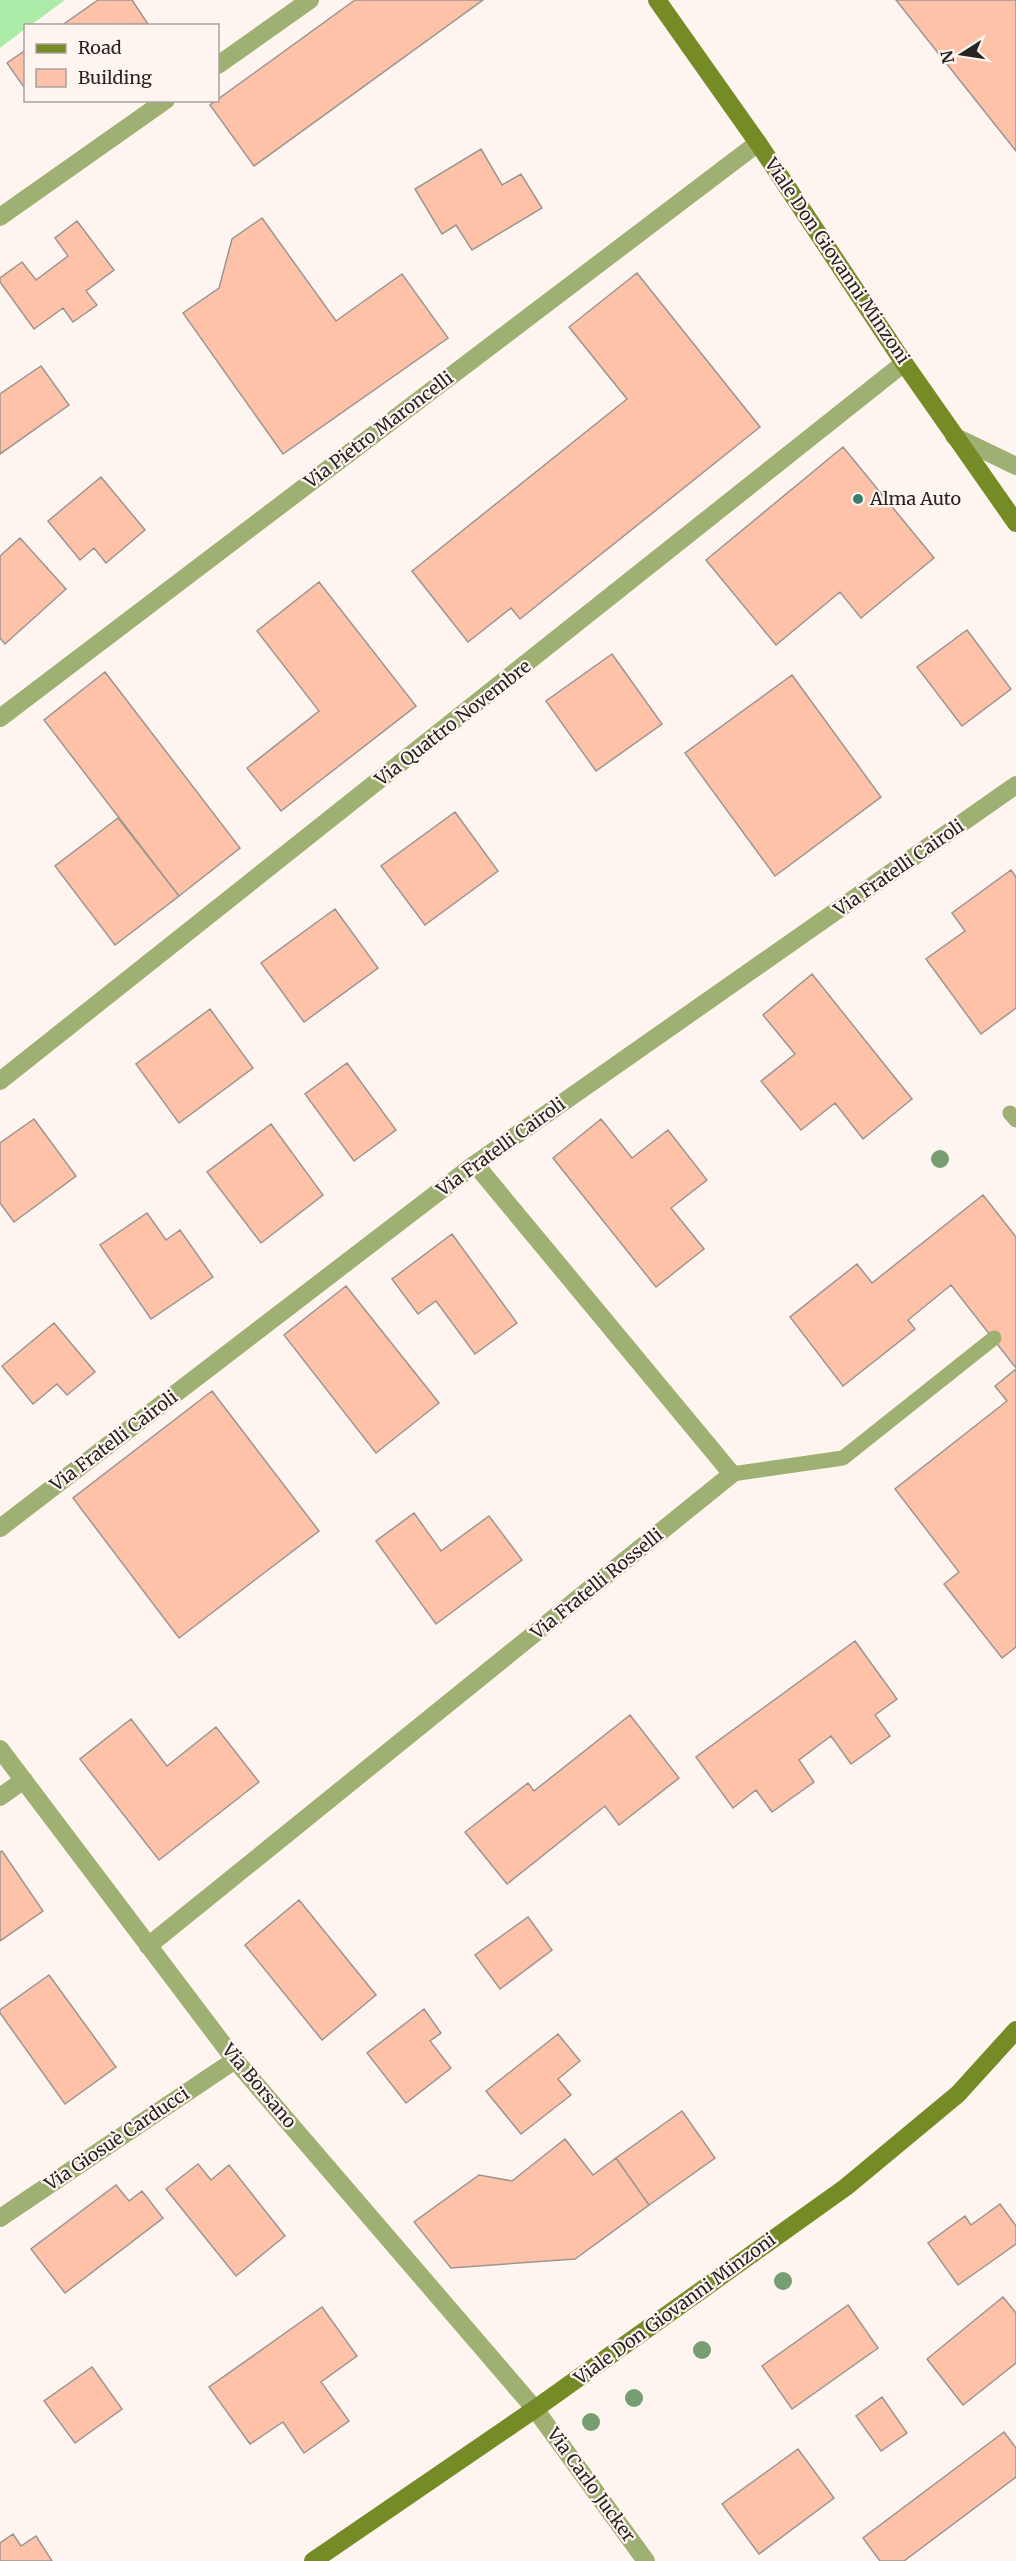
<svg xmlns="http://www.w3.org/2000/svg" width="1016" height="2561" font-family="Merriweather,serif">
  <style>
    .green { fill: #adeba9 }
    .building { fill: #fdc2a8; stroke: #9e9591; stroke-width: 1.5 }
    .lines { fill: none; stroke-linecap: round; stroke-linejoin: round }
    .lane { stroke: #9fb073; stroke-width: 15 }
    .street { stroke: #9fb073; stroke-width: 18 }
    .secondary { stroke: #758c26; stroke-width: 18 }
    .tree { fill: #779e72 }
    .poi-dot { fill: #397d70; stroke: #fff5f0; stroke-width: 2 }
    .labels { text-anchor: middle; stroke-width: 4.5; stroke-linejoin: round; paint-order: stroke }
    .street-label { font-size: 18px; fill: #272322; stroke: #fff5f0 }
    .poi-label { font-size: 18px; fill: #272322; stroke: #fff5f0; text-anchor: start }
  </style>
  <rect width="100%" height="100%" fill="#fff5f0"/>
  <!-- green -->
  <path class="green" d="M 0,0 L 65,0 L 31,25 L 26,26 L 25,29 L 0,48 Z"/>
  <!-- building -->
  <path class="building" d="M 98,0 L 132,0 L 148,24 L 61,26 Z
    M 355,0 L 483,0 L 254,166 L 210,105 Z
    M 896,0 L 1016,0 L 1016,151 Z
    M 26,50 L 26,90 L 7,63 Z
    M 481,149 L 502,185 L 521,174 L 542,208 L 472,250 L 456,225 L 442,234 L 415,189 Z
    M 262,218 L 336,321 L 402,274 L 448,338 L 283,454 L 183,313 L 219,288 L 232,239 Z
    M 77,221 L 114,270 L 86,291 L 97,305 L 73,322 L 63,308 L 34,329 L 0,282 L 0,278 L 22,262 L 36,280 L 68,256 L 55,238 Z
    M 637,273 L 760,427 L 520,619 L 511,608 L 468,642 L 412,571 L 627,399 L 569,327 Z
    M 41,366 L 69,405 L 0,454 L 0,394 Z
    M 843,447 L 934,558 L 861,618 L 840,592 L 776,645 L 706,560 Z
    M 101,477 L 145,530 L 106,563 L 94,548 L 80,560 L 48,521 Z
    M 20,538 L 66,589 L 5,644 L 0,638 L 0,556 Z
    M 319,582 L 416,706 L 281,811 L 247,768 L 319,711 L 257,631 Z
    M 967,630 L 1011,689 L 962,726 L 917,667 Z
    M 612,654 L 662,724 L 596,771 L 546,701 Z
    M 105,672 L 240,848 L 179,896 L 44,720 Z
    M 792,675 L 881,797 L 775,876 L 685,753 Z
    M 455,812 L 498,871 L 425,925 L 381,866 Z
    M 118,818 L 179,896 L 115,945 L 55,866 Z
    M 1011,870 L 1016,877 L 1016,1008 L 981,1034 L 926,959 L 965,931 L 952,913 Z
    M 335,909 L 378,968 L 304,1022 L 261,963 Z
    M 812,974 L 912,1099 L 863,1139 L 835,1103 L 801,1130 L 761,1081 L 795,1054 L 763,1015 Z
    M 210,1009 L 253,1068 L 179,1123 L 136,1064 Z
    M 347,1063 L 396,1130 L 354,1161 L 305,1094 Z
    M 34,1119 L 76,1176 L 14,1222 L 0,1203 L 0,1143 Z
    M 601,1119 L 632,1158 L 668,1130 L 707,1180 L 671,1208 L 704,1249 L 656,1287 L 553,1158 Z
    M 271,1124 L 323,1195 L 261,1243 L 207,1172 Z
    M 983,1195 L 1016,1237 L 1016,1368 L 951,1285 L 908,1320 L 915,1329 L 843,1386 L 790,1317 L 857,1264 L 872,1283 Z
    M 147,1213 L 166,1240 L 180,1230 L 213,1277 L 151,1319 L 100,1245 Z
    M 452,1234 L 517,1323 L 475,1354 L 436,1301 L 418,1314 L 392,1279 Z
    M 346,1286 L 439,1403 L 376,1453 L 284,1335 Z
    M 54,1323 L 95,1372 L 67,1395 L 57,1384 L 33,1404 L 2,1366 Z
    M 1016,1369 L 1016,1647 L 1002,1658 L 944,1584 L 959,1572 L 895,1489 L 1007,1401 L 995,1386 Z
    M 212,1391 L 319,1531 L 179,1638 L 73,1498 Z
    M 414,1513 L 441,1551 L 489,1516 L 522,1560 L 436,1624 L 376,1541 Z
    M 855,1641 L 897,1699 L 875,1715 L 890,1736 L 851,1764 L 831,1736 L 799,1760 L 814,1782 L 772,1812 L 756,1790 L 733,1808 L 696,1757 Z
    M 630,1715 L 679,1778 L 619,1825 L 605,1806 L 507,1884 L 465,1832 L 528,1783 L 534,1791 Z
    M 131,1719 L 167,1766 L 216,1727 L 259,1782 L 159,1860 L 80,1759 Z
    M 2,1851 L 43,1911 L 0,1941 L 0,1852 Z
    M 299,1900 L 376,1995 L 322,2040 L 245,1945 Z
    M 528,1917 L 552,1950 L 500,1989 L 475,1955 Z
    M 49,1975 L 116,2067 L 65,2104 L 0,2013 L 0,2010 Z
    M 424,2009 L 441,2033 L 430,2041 L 451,2068 L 406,2103 L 367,2053 Z
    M 558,2034 L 580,2061 L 558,2079 L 571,2095 L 521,2134 L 486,2091 Z
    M 682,2111 L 715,2158 L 649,2205 L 616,2158 Z
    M 565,2139 L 593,2175 L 616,2158 L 649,2205 L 575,2259 L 451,2268 L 414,2222 L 479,2175 L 512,2181 Z
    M 198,2164 L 211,2180 L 229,2165 L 285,2236 L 236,2276 L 166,2189 Z
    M 116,2185 L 129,2201 L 142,2191 L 163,2218 L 65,2293 L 31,2249 Z
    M 1000,2204 L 1016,2226 L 1016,2244 L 958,2285 L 928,2243 L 965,2216 L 971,2225 Z
    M 1003,2297 L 1016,2313 L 1016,2363 L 963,2405 L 927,2359 Z
    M 848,2305 L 878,2348 L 792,2409 L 762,2366 Z
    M 322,2307 L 357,2356 L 321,2382 L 349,2421 L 304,2453 L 283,2422 L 250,2444 L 209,2387 Z
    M 92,2367 L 122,2409 L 75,2443 L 44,2401 Z
    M 882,2397 L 907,2433 L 881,2451 L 856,2416 Z
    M 1004,2432 L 1016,2448 L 1016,2477 L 904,2561 L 880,2561 L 863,2538 Z
    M 798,2449 L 834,2498 L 759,2554 L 722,2504 Z
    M 13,2534 L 21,2546 L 36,2536 L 52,2561 L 0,2561 L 0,2543 Z"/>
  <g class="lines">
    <!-- lane -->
    <path class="lane" d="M 1010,1113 L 1016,1120
      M 732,1474 L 843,1458 L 994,1338"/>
    <!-- street -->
    <path class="street" d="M 218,65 L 310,0
      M 0,217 L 166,100
      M 954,436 L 1016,466
      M 0,718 L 758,143
      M 0,1081 L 904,363
      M 0,1528 L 475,1164 L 1016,785
      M 0,1749 L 235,2060 L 535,2409 L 646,2561
      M 0,1797 L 24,1780
      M 148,1946 L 732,1474 L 475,1164
      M 0,2218 L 235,2060"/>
    <!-- secondary -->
    <path class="secondary" d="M 657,0 L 758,143 L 904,363 L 1016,523
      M 313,2561 L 535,2409 L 846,2187 L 958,2094 L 1016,2030"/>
  </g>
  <!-- trees -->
  <g class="tree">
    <circle cx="940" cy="1159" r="9"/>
    <circle cx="783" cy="2281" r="9"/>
    <circle cx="702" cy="2350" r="9"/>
    <circle cx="634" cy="2398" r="9"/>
    <circle cx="591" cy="2422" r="9"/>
  </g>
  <!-- markers -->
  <circle class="poi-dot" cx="858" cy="499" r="6"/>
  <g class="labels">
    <!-- street labels -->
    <g class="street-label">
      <text transform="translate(837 261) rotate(56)" y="6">Viale Don Giovanni Minzoni</text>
      <text transform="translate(379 430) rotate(-37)" y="6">Via Pietro Maroncelli</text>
      <text transform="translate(453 723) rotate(-38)" y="6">Via Quattro Novembre</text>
      <text transform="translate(899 868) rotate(-35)" y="6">Via Fratelli Cairoli</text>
      <text transform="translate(501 1147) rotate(-36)" y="6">Via Fratelli Cairoli</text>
      <text transform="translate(114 1441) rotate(-37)" y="6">Via Fratelli Cairoli</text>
      <text transform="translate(597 1584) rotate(-39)" y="6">Via Fratelli Rosselli</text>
      <text transform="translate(259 2086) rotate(50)" y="6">Via Borsano</text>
      <text transform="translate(117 2139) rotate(-34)" y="6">Via Giosuè Carducci</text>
      <text transform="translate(675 2309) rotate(-36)" y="6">Viale Don Giovanni Minzoni</text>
      <text transform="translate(591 2485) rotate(54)" y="6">Via Carlo Jucker</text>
    </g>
    <!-- poi labels -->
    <g class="poi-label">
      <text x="870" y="505">Alma Auto</text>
    </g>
  </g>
  <!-- legend -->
  <rect x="24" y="24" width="195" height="78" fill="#fff5f0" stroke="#a9a19e" stroke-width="1.5"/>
  <rect x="36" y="44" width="30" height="9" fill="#758c26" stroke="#a9a19e" stroke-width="1.5"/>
  <text x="78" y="54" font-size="18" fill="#272322">Road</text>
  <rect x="36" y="69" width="30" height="18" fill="#fdc2a8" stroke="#a9a19e" stroke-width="1.5"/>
  <text x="78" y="84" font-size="18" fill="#272322">Building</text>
  <!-- north arrow -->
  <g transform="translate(962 54) rotate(258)" stroke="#fff5f0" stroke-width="4.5" paint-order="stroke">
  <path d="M0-4.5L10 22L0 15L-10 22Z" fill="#272322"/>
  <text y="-9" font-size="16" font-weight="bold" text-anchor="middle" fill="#272322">N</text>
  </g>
</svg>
